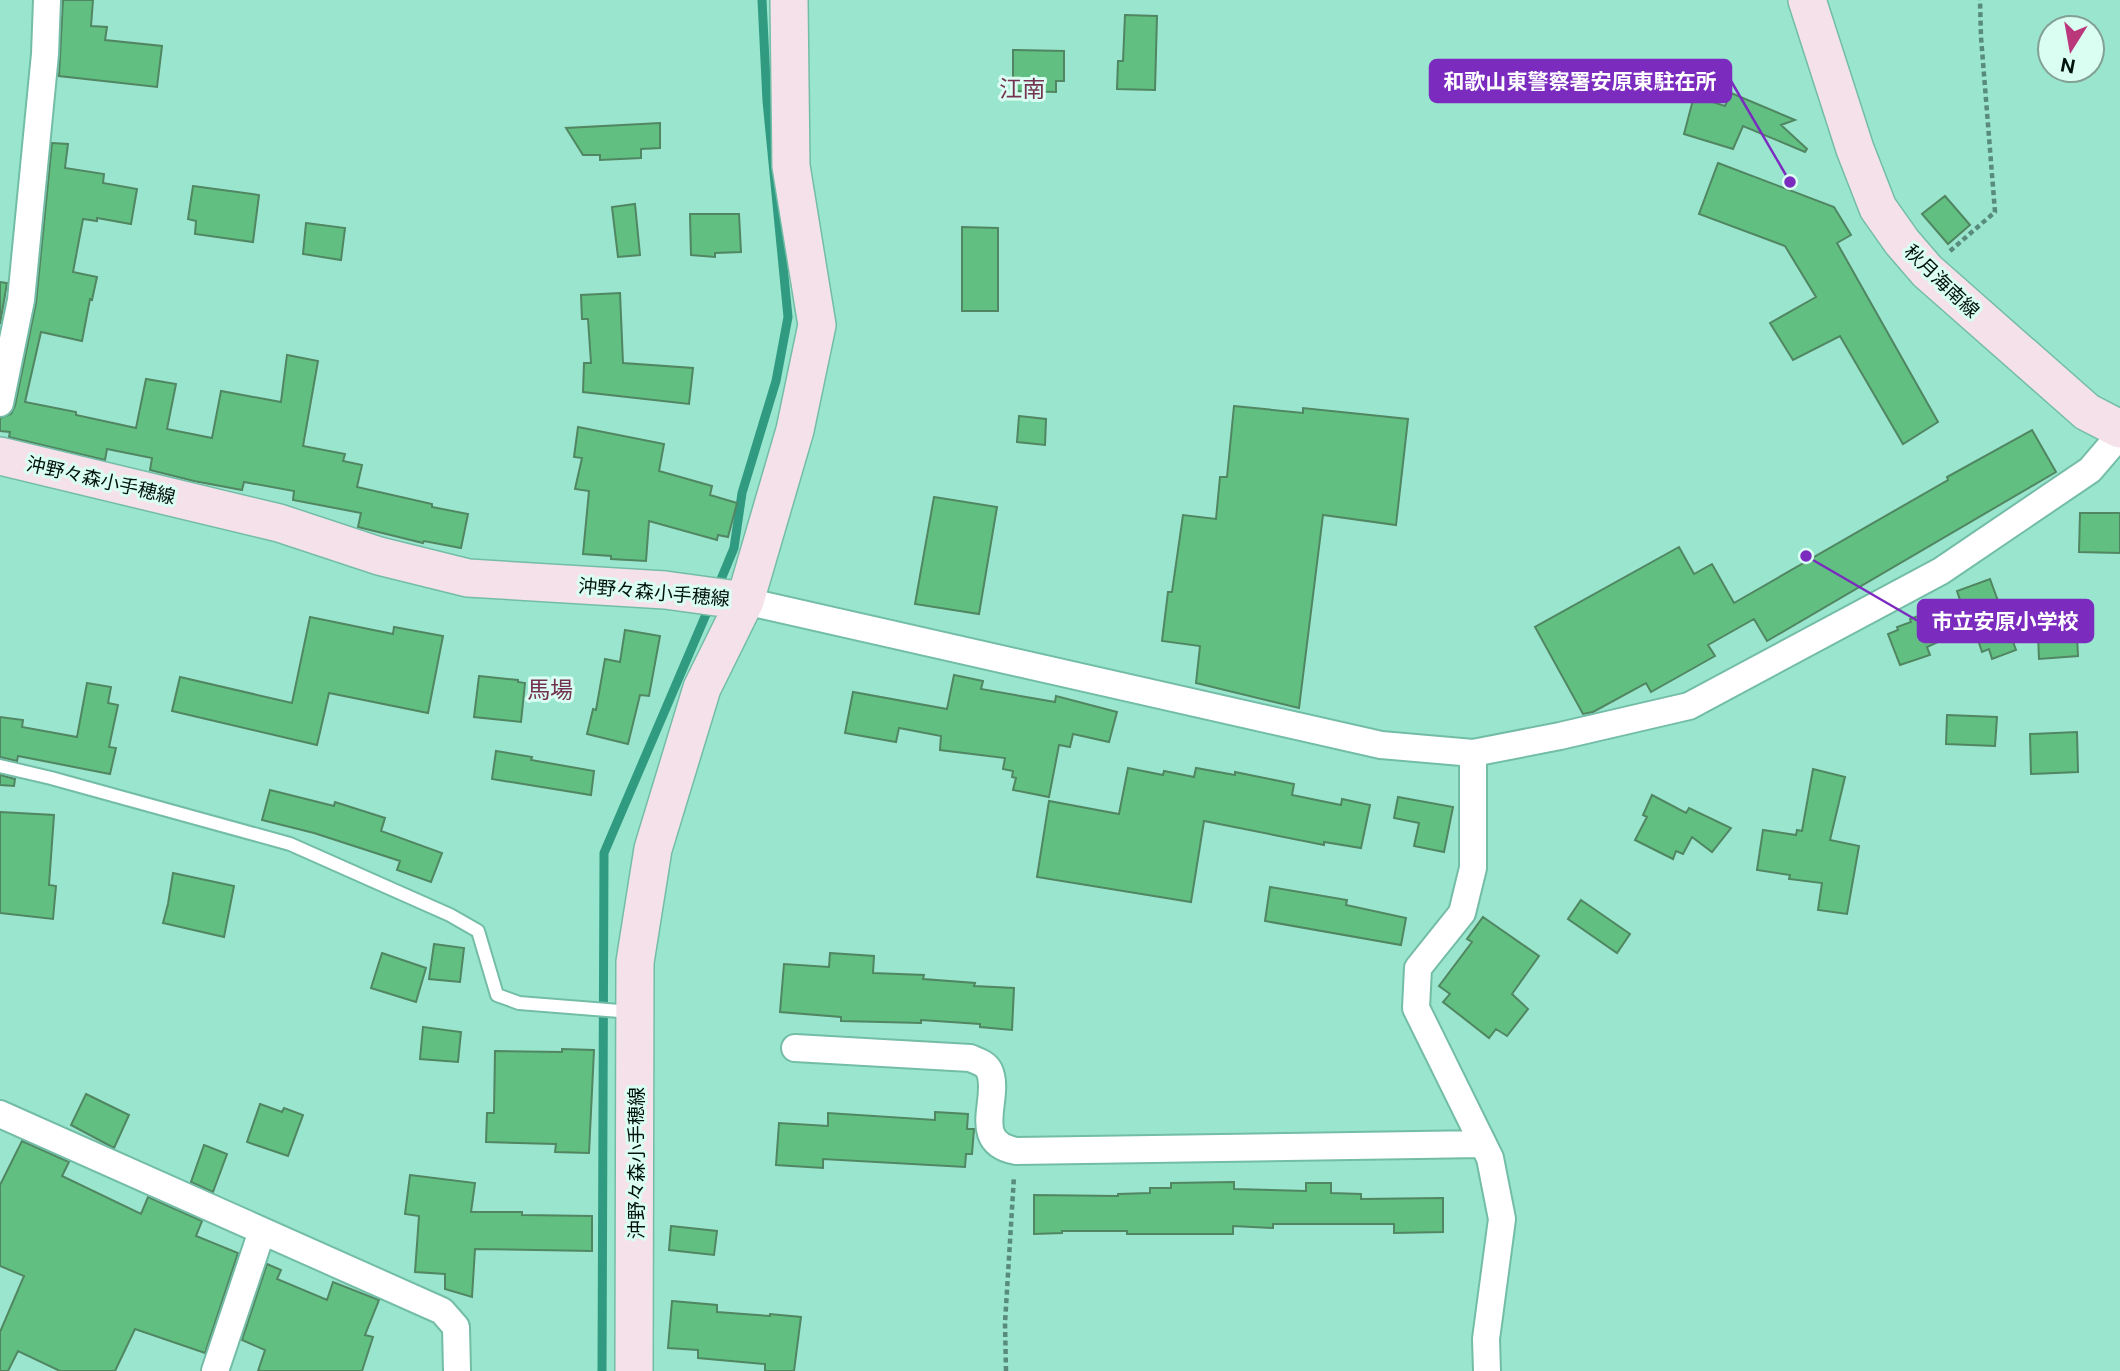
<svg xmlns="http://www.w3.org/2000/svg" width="2120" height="1371" font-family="'Public Sans','Noto Sans JP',sans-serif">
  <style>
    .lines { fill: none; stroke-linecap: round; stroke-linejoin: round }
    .stream { stroke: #319b81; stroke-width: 9 }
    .building { fill: #61c081; stroke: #508661; stroke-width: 2 }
    .lane-casing { stroke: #73bda7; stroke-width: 16 }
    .street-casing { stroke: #73bda7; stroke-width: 30 }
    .secondary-casing { stroke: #73bda7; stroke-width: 40 }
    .path { stroke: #588b7b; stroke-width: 4.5; stroke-dasharray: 5 3.5; stroke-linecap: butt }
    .lane { stroke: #fff; stroke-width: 12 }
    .street { stroke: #fff; stroke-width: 26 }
    .secondary { stroke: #f5e1e9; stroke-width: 37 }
    .labels { text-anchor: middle; stroke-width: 6; stroke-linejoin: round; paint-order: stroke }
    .street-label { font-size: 19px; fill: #00120c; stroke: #dafef1 }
    .quarter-label { font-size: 23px; fill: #743251; stroke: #dafef1 }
    .leader { fill: none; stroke: #7b2cbf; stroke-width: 2.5 }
    .callout-dot { fill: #7b2cbf; stroke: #dafef1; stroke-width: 2.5 }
    .callout { fill: #7b2cbf; stroke: #7b2cbf; stroke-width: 2.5 }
    .callout-label { font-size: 21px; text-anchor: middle; font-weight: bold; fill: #fff }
  </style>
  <rect width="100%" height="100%" fill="#9ae5ce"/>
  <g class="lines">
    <!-- stream -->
    <path class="stream" d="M 717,589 L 734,548 L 742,493 L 776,381 L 788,317 L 767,101 L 762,0
      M 602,1371 L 604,853 L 710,605"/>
  </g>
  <!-- building -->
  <path class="building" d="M 63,0 L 93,0 L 91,26 L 107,27 L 105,40 L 162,46 L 157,87 L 59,76 Z
    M 1125,15 L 1157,16 L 1155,90 L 1117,89 L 1118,61 L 1123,61 Z
    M 1013,50 L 1064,51 L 1064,81 L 1056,81 L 1056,92 L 1013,91 Z
    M 1731,93 L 1795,120 L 1781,125 L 1807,149 L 1805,152 L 1743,126 L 1733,149 L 1684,134 L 1694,96 L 1725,106 Z
    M 660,123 L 660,148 L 641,149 L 641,158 L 600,160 L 600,155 L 583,155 L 566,128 Z
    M 52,143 L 68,144 L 65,168 L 104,174 L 103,183 L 137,189 L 131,224 L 97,218 L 97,221 L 83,219 L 73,272 L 97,277 L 92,300 L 90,299 L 82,341 L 41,332 L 25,402 L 76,412 L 76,415 L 136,428 L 146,379 L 176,384 L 167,429 L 212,438 L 221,391 L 281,402 L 287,355 L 318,361 L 303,446 L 345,454 L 343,461 L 362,465 L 357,487 L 432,504 L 432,507 L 468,514 L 461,548 L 424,541 L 423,543 L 358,527 L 361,513 L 293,500 L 294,491 L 244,482 L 242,490 L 194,481 L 150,470 L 152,458 L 107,449 L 105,460 L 9,437 L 10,432 L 0,431 L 0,418 L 11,414 L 15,406 L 36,303 Z
    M 1718,163 L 1834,207 L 1851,235 L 1837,243 L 1938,422 L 1903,444 L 1840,336 L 1793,360 L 1770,323 L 1816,297 L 1785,246 L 1699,214 Z
    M 193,186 L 259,195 L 253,242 L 195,234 L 196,221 L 188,219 Z
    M 1945,196 L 1970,225 L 1948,244 L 1922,214 Z
    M 635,204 L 640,255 L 618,257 L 612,207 Z
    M 690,214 L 739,214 L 741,252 L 715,253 L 715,257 L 691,255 Z
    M 306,223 L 345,228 L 341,260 L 303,254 Z
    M 962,227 L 998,228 L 998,311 L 962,311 Z
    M 0,282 L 7,283 L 0,324 Z
    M 620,293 L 623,363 L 693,368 L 689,404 L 583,392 L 584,363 L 591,363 L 588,319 L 582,319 L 581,295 Z
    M 1234,406 L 1303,413 L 1303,408 L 1408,419 L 1396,525 L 1323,515 L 1299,708 L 1196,683 L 1200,646 L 1162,641 L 1168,592 L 1172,592 L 1183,515 L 1216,519 L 1220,477 L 1227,477 Z
    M 1019,416 L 1046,419 L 1045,445 L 1017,442 Z
    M 578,427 L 664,444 L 659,471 L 712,486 L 710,495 L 737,503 L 728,537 L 718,535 L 717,540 L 649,521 L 646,561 L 611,559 L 611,556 L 583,554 L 589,491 L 575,489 L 582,458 L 574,457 Z
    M 2032,430 L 2056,472 L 1767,641 L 1754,619 L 1708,645 L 1715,656 L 1651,692 L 1646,683 L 1593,712 L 1583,714 L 1535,627 L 1679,547 L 1694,574 L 1712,564 L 1734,603 L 1948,480 L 1947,477 Z
    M 934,497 L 997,507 L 979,614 L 915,604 Z
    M 2080,513 L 2120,513 L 2120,553 L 2079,552 Z
    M 1990,579 L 2016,650 L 1992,659 L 1989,649 L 1982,652 L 1976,634 L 1973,635 L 1970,627 L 1927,647 L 1930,655 L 1900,665 L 1888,634 L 1898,630 L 1897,627 L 1911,622 L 1910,619 L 1960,600 L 1957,591 Z
    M 2076,616 L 2078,656 L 2039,659 L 2038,635 L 2049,634 L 2048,618 Z
    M 310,617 L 393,634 L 394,627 L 443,636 L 428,713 L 329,693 L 317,745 L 172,711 L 180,677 L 292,703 Z
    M 625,630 L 660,636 L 649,696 L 640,695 L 628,744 L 587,734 L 593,709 L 596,710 L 605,659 L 620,662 Z
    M 954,675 L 983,681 L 981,689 L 1055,702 L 1056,696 L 1117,712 L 1109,742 L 1073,734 L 1070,747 L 1059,745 L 1049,797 L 1013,790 L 1016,778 L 1012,777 L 1013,771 L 1003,769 L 1005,758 L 940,750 L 941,736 L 899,728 L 896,742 L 845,733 L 853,692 L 947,709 Z
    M 479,676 L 518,680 L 518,682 L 525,683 L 521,722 L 474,717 Z
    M 87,683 L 111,687 L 108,703 L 118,705 L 109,747 L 116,748 L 110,774 L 18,756 L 17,761 L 0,757 L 0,717 L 23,720 L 22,727 L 77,737 Z
    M 1947,715 L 1997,717 L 1995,746 L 1946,744 Z
    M 2077,732 L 2078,772 L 2031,774 L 2030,734 Z
    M 496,751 L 532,757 L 531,760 L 594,771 L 591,795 L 492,779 Z
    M 1128,768 L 1163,775 L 1164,771 L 1194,777 L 1196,768 L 1235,775 L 1235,772 L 1294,784 L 1292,795 L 1341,805 L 1342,799 L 1370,805 L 1361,848 L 1324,842 L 1324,845 L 1204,821 L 1191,902 L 1037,877 L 1049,801 L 1119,814 Z
    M 1813,769 L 1845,777 L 1830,840 L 1859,846 L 1847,914 L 1818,910 L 1822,883 L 1789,879 L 1790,875 L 1757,870 L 1763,830 L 1796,835 L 1797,830 L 1802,831 Z
    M 0,775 L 15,779 L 14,786 L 0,785 Z
    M 270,790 L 334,806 L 335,802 L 385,818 L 381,831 L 442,853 L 431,882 L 397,870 L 400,861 L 314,833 L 262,820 Z
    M 1652,795 L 1686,813 L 1689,808 L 1731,828 L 1712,852 L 1692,837 L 1683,854 L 1676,851 L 1673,859 L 1635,840 L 1647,817 L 1643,815 Z
    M 1398,797 L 1453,807 L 1444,852 L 1414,846 L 1419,823 L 1394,818 Z
    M 0,812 L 54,815 L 49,885 L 56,886 L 53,919 L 0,913 Z
    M 173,873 L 234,886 L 224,937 L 163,923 L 168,904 Z
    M 1270,887 L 1347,900 L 1346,905 L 1406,918 L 1401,945 L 1265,921 Z
    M 1581,900 L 1630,934 L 1617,953 L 1568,919 Z
    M 1483,917 L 1539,956 L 1512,994 L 1528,1009 L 1507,1036 L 1496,1029 L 1489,1038 L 1443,1002 L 1450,994 L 1439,986 L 1472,942 L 1467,939 Z
    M 434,944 L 464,948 L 460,982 L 429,979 Z
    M 382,953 L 426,968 L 416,1002 L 371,988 Z
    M 830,953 L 874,956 L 873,973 L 924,975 L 923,979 L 975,983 L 974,986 L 1014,988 L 1012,1030 L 980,1027 L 980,1024 L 921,1020 L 921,1023 L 841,1021 L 841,1017 L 780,1012 L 784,964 L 829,967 Z
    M 423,1027 L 461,1032 L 458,1062 L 420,1059 Z
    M 562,1049 L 594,1050 L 589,1153 L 555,1152 L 556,1144 L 486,1142 L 487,1113 L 494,1113 L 495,1051 L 562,1052 Z
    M 86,1094 L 129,1115 L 114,1148 L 71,1125 Z
    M 260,1104 L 282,1112 L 284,1108 L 303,1115 L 288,1156 L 247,1142 Z
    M 935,1112 L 968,1114 L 967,1129 L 974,1129 L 972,1154 L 966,1154 L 965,1167 L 823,1159 L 823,1168 L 776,1165 L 779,1123 L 828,1126 L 828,1113 L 935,1120 Z
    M 22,1141 L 69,1162 L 62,1176 L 141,1214 L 148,1197 L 202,1221 L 196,1236 L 238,1253 L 205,1353 L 135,1329 L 115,1371 L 60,1371 L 18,1351 L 8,1371 L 0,1371 L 0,1332 L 24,1276 L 0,1266 L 0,1185 Z
    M 204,1145 L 227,1154 L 213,1192 L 191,1182 Z
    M 410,1175 L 475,1183 L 471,1212 L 522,1212 L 522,1215 L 592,1216 L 592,1251 L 475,1249 L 472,1297 L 445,1289 L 445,1274 L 415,1272 L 419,1216 L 405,1214 Z
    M 1234,1182 L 1234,1189 L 1306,1191 L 1306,1183 L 1331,1183 L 1331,1193 L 1361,1194 L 1361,1199 L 1443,1198 L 1443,1232 L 1394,1233 L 1394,1224 L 1273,1224 L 1273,1228 L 1233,1226 L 1233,1234 L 1127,1234 L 1127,1231 L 1062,1231 L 1062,1233 L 1034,1234 L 1034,1195 L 1118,1196 L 1118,1194 L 1150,1193 L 1150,1188 L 1171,1188 L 1171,1183 Z
    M 671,1226 L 717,1231 L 714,1255 L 669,1250 Z
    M 267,1264 L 281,1270 L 277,1279 L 327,1300 L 333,1282 L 379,1300 L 365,1335 L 373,1337 L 362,1371 L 258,1371 L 265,1350 L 242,1340 Z
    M 672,1301 L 717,1305 L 717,1312 L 770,1316 L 770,1314 L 801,1317 L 794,1371 L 765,1371 L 765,1364 L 698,1358 L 698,1350 L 668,1348 Z"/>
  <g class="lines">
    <defs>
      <path id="lane" d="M 0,766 L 51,778 L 290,844 L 450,915 L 478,931 L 497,995 L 519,1003 L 632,1012"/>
      <path id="street" d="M 0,403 L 21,300 L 45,54 L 47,0
        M 745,601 L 1381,745 L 1473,753 L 1560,736 L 1689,706 L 1941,571 L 2090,470 L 2120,435
        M 1473,753 L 1473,868 L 1462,913 L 1418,968 L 1416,1008 L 1490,1158 L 1502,1219 L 1486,1339 L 1487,1371
        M 795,1048 L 970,1058 C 977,1061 985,1063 989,1070 C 1002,1097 968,1142 1016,1151 L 1483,1144
        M 0,1114 L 442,1311 L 456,1327 L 457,1371
        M 215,1371 L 262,1231"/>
      <path id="secondary" d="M 1807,0 L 1855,149 L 1878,208 L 1902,242 L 1927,271 L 2087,412 L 2120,429
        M 0,456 L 279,523 L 379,556 L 468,578 L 665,590 L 745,601
        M 634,1371 L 635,962 L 653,849 L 702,688 L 745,601 L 795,430 L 817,325 L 791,166 L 789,0"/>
    </defs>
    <!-- lane casing -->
    <use href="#lane" class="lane-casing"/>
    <!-- street casing -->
    <use href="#street" class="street-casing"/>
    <!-- secondary casing -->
    <use href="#secondary" class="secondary-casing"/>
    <!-- path -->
    <path class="path" d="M 1950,251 L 1995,212 L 1981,37 L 1980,0
      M 1006,1371 L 1005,1323 L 1014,1176"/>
    <!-- lane -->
    <use href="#lane" class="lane"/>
    <!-- street -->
    <use href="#street" class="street"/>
    <!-- secondary -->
    <use href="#secondary" class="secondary"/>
  </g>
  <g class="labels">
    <!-- street labels -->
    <g class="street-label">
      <text transform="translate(1942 281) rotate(44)" y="7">秋月海南線</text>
      <text transform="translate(101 480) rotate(13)" y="7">沖野々森小手穂線</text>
      <text transform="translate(654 592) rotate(5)" y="7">沖野々森小手穂線</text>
      <text transform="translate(636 1163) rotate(-90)" y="7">沖野々森小手穂線</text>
    </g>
    <!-- quarter labels -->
    <g class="quarter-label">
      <text x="1022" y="97">江南</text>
      <text x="550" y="698">馬場</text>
    </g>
  </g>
  <!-- callouts -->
  <path class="leader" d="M1790 182L1731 81M1806 556L1918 621"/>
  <g class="callout-dot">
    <circle cx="1790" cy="182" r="7"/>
    <circle cx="1806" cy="556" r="7"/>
  </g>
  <g class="callout">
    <rect x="1430" y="60" width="301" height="42" rx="7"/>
    <rect x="1918" y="600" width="175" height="42" rx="7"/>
  </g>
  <g class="callout-label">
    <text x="1580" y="89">和歌山東警察署安原東駐在所</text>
    <text x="2005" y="629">市立安原小学校</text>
  </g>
  <!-- north arrow -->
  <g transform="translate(2071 49) rotate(191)"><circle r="33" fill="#dafef1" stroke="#83a095" stroke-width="2"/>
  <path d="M0-5L12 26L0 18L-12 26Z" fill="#bb377b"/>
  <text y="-10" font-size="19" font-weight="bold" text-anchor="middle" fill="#00120c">N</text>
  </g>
</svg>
